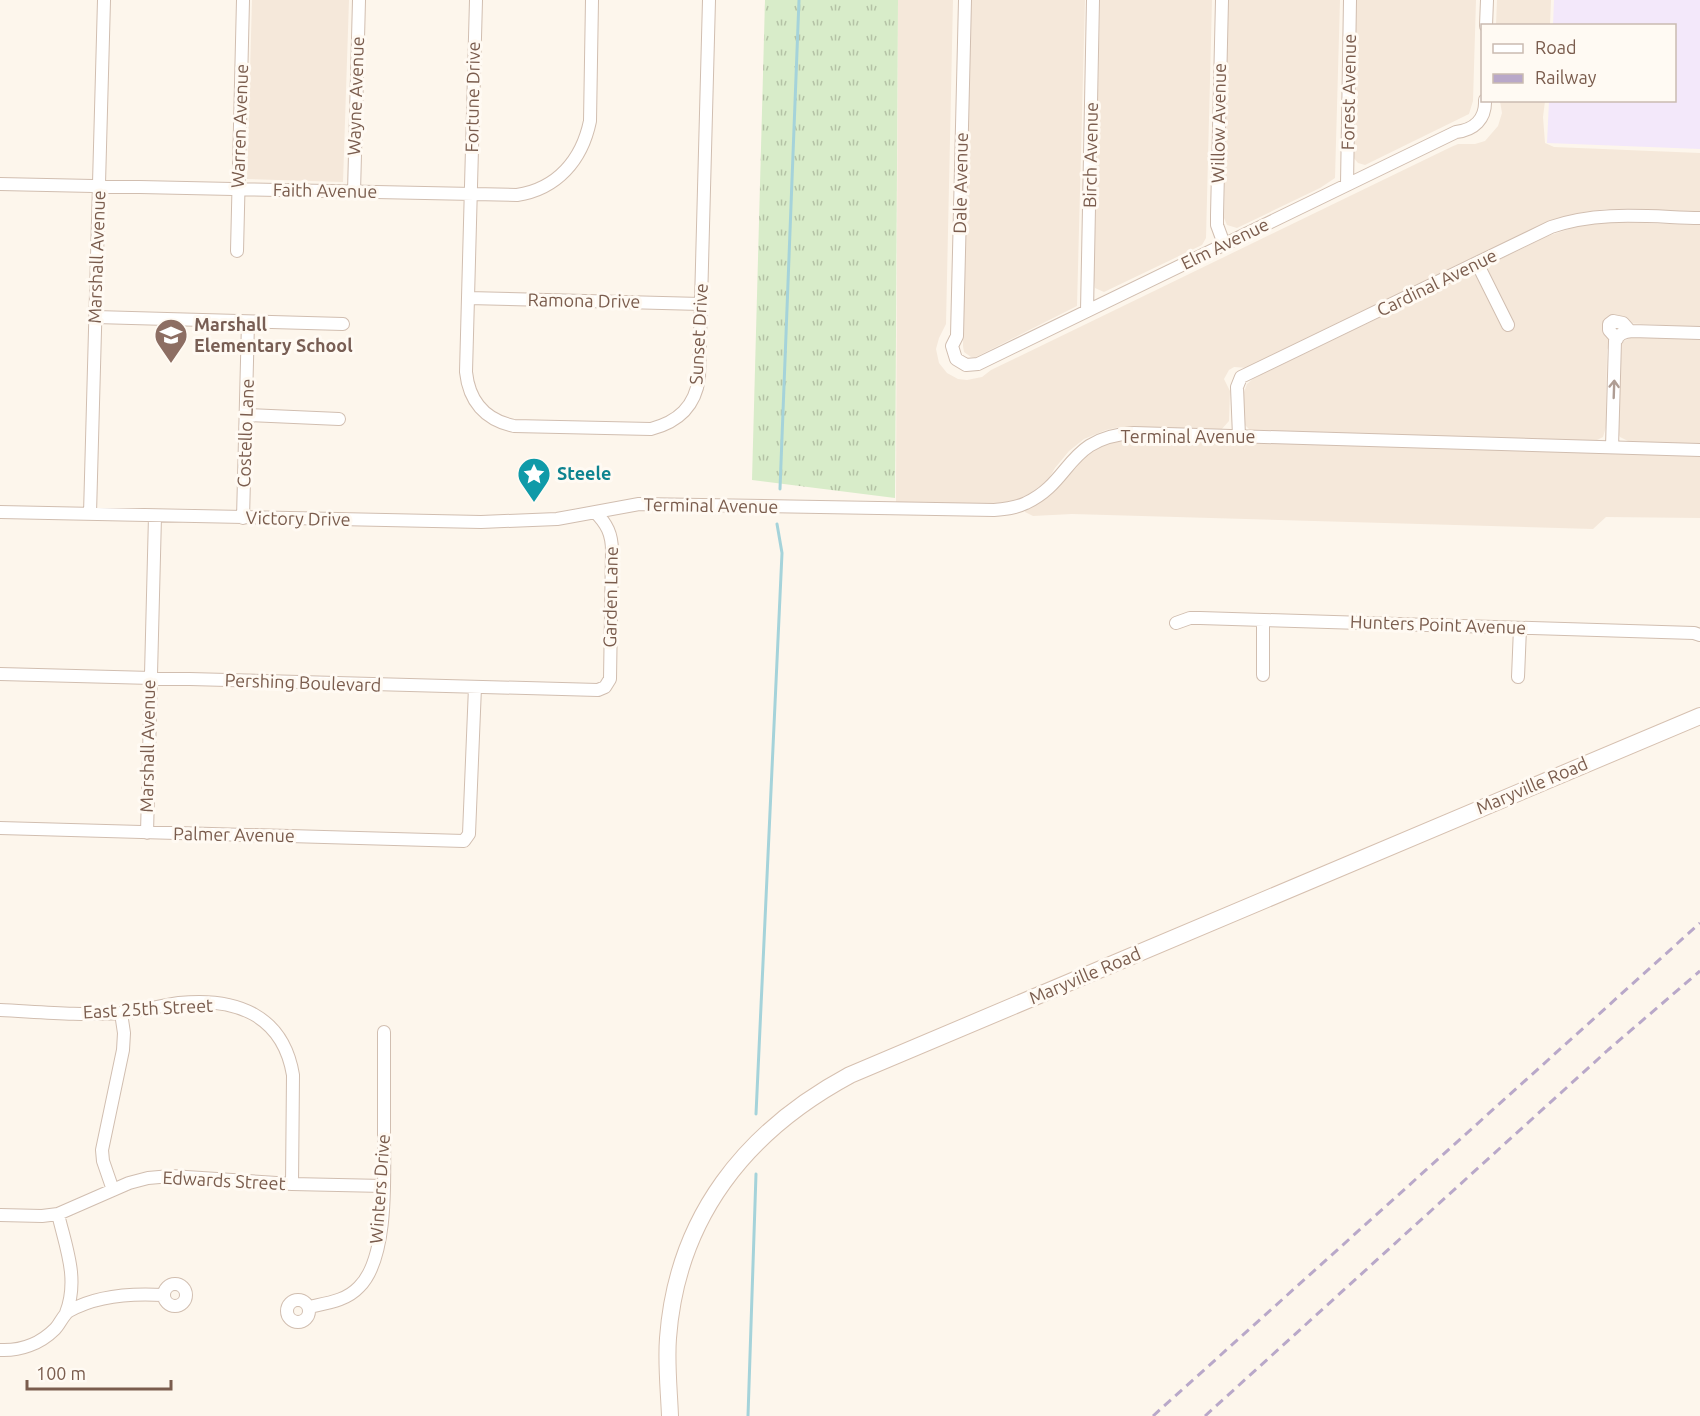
<svg xmlns="http://www.w3.org/2000/svg" width="1700" height="1416" font-family="Ubuntu,sans-serif">
  <style>
    .residential { fill: #f5e8da }
    .education { fill: #f3e8fa }
    .grass { fill: url(#grass-tufts) }
    .lines { fill: none; stroke-linecap: round; stroke-linejoin: round }
    .stream { stroke: #a5d3da; stroke-width: 3 }
    .minor-casing { stroke: #d1beb0; stroke-width: 14 }
    .secondary-casing { stroke: #d6c0b0; stroke-width: 18 }
    .minor { stroke: #fff; stroke-width: 12 }
    .secondary { stroke: #fff; stroke-width: 16 }
    .rail { stroke: #b9a8c9; stroke-width: 3; stroke-dasharray: 9 6; stroke-linecap: butt }
    .oneway { stroke: #af9d94 }
    .labels { text-anchor: middle; stroke-width: 6; stroke-linejoin: round; paint-order: stroke }
    .street-label { font-size: 18px; fill: #7a5c4d; stroke: #fffaf3 }
    .education-label { font-size: 18px; font-weight: bold; fill: #785e54; stroke: #fffaf3; text-anchor: start }
    .culture-label { font-size: 18px; font-weight: bold; fill: #0d838f; stroke: #fffaf3; text-anchor: start }
  </style>
  <defs>
    <pattern id="grass-tufts" width="24" height="20" patternUnits="userSpaceOnUse" patternTransform="scale(1.5)"><rect width="24" height="20" fill="#d8ecc9"/><path d="M3 7l-1-3M5 7V3M7 7l1-3M15 17l-1-3M17 17v-4M19 17l1-3" fill="none" stroke="#b4c2a5"/></pattern>
  </defs>
  <rect width="100%" height="100%" fill="#fdf6ec"/>
  <!-- residential -->
  <path class="residential" d="M 252,0 L 349,0 L 343,182 L 247,179 Z
    M 898,0 L 953,0 L 946,324 L 939,338 L 936,349 L 939,363 L 947,373 L 958,379 L 967,380 L 982,377 L 991,370 L 1451,147 L 1458,144 L 1475,144 L 1485,141 L 1498,126 L 1502,113 L 1500,101 L 1545,101 L 1543,117 L 1545,143 L 1554,147 L 1700,153 L 1700,212 L 1606,209 L 1584,212 L 1552,220 L 1248,368 L 1234,367 L 1229,370 L 1224,379 L 1230,391 L 1229,421 L 1221,430 L 1140,427 L 1120,427 L 1106,430 L 1084,439 L 1069,451 L 1055,468 L 1048,480 L 1022,499 L 1004,503 L 896,503 Z
    M 971,0 L 1085,0 L 1077,306 L 976,357 L 971,357 L 964,352 L 963,346 Z
    M 1100,0 L 1212,0 L 1206,238 L 1202,245 L 1104,292 L 1095,288 L 1094,279 Z
    M 1228,0 L 1340,0 L 1335,178 L 1320,188 L 1237,228 L 1227,225 L 1224,218 Z
    M 1356,0 L 1476,0 L 1473,101 L 1469,114 L 1365,165 L 1358,163 L 1352,156 Z
    M 1497,0 L 1551,0 L 1550,25 L 1496,25 Z
    M 1616,222 L 1700,225 L 1700,327 L 1605,322 L 1603,332 L 1612,340 L 1607,350 L 1606,427 L 1603,437 L 1597,440 L 1539,440 L 1312,432 L 1250,430 L 1245,425 L 1242,410 L 1244,392 L 1247,384 L 1254,378 L 1548,236 L 1584,224 Z
    M 1632,337 L 1700,339 L 1700,444 L 1628,441 L 1620,437 L 1617,431 L 1622,342 Z
    M 1129,439 L 1700,456 L 1700,518 L 1606,517 L 1593,529 L 1072,514 L 1033,516 L 1025,512 L 1025,510 L 1044,499 L 1086,454 L 1107,443 Z"/>
  <!-- education -->
  <path class="education" d="M 1554,0 L 1700,0 L 1700,149 L 1547,143 L 1549,101 L 1674,100 L 1674,26 L 1553,25 Z"/>
  <!-- grass -->
  <path class="grass" d="M 765,0 L 898,0 L 895,498 L 752,480 Z"/>
  <g class="lines">
    <!-- stream -->
    <path class="stream" d="M 780,489 L 799,0
      M 756,1114 L 782,553 L 777,524
      M 748,1416 L 756,1174"/>
    <defs>
      <path id="minor" d="M 476,0 L 466,372 C 469,401 485,420 514,426 L 651,429 C 678,422 695,407 699,378 L 709,0
        M 965,0 L 957,336 L 952,346 L 956,359 L 966,365 L 978,364 L 1456,132 C 1474,130 1486,119 1485,100
        M 1222,0 L 1217,215 L 1217,225 L 1224,244
        M 1486,26 L 1487,0
        M 0,184 L 517,195 C 557,189 582,160 590,121 L 592,0
        M 1347,184 L 1350,0
        M 354,192 L 359,0
        M 237,251 L 243,0
        M 1477,263 L 1508,325
        M 468,298 L 701,304
        M 1087,311 L 1093,0
        M 96,317 L 343,324
        M 1617,339 L 1609,330 L 1609,324 L 1613,321 L 1623,323 L 1630,331
        M 246,415 L 339,419
        M 1239,436 L 1237,387 L 1241,377 L 1551,227 C 1600,210 1650,217 1700,218
        M 1612,447 L 1615,341 C 1619,334 1623,332 1632,331 L 1700,333
        M 0,512 L 481,522 L 557,519 L 639,504 L 994,510 C 1005,509 1016,508 1026,503 C 1073,481 1066,437 1134,433 L 1700,450
        M 90,514 L 104,0
        M 243,518 L 248,322
        M 1176,623 L 1190,618 L 1200,618 L 1694,633 L 1700,635
        M 0,674 L 598,690 L 605,687 L 610,679 L 612,551 C 612,534 607,524 595,512
        M 1263,675 L 1263,620
        M 1518,677 L 1520,628
        M 0,828 L 464,841 L 469,834 L 475,687
        M 147,833 L 155,516
        M 0,1010 C 40,1012 80,1016 120,1013 C 140,1011 159,1006 179,1003 C 236,997 283,1015 293,1075 L 292,1184
        M 113,1190 L 103,1161 L 102,1150 L 123,1050 L 124,1033 L 121,1013
        M 58,1214 C 66,1248 79,1279 66,1313
        M 0,1215 L 42,1216 L 58,1214 L 129,1183 L 148,1178 L 171,1176 L 292,1184 L 384,1186
        M164 1295a11 11 0 1 1 22 0a11 11 0 1 1-22 0Z
        M287 1311a11 11 0 1 1 22 0a11 11 0 1 1-22 0Z
        M 309,1307 C 327,1303 346,1301 359,1287 C 389,1258 384,1173 384,1133 C 384,1099 384,1065 384,1032
        M 0,1350 C 20,1351 40,1344 55,1329 C 60,1324 63,1315 69,1311 C 97,1295 132,1293 164,1295"/>
      <path id="secondary" d="M 670,1416 C 669,1390 666,1364 668,1338 C 677,1217 746,1131 850,1075 L 1700,716"/>
    </defs>
    <!-- minor casing -->
    <use href="#minor" class="minor-casing"/>
    <!-- secondary casing -->
    <use href="#secondary" class="secondary-casing"/>
    <!-- minor -->
    <use href="#minor" class="minor"/>
    <!-- secondary -->
    <use href="#secondary" class="secondary"/>
    <!-- rail -->
    <path class="rail" d="M 1153,1416 L 1700,923
      M 1205,1416 L 1608,1050 L 1700,971"/>
  </g>
  <!-- one-way arrows -->
  <defs><path id="oneway-shaft" d="M-6 0H5M1.5-3L5.5 0L1.5 3" fill="none" stroke-width="1.6" stroke-linecap="round" stroke-linejoin="round" transform="scale(1.5)"/></defs>
  <use class="oneway" href="#oneway-shaft" transform="translate(1614 389) rotate(-88)"/>
  <!-- icons -->
  <defs>
    <symbol id="school-pin" viewBox="-11 -11 22 30"><path d="M0 17L-7.5 6A9.5 9.5 0 1 1 7.5 6Z" fill="#8d6e63" stroke="#fffaf3"/><path d="M0-5L7-2L0 1L-7-2ZM-4 1L0 2.5L4 1V4Q0 6-4 4Z" fill="#fff"/></symbol>
    <symbol id="sight-pin" viewBox="-11 -11 22 30"><path d="M0 17L-7.5 6A9.5 9.5 0 1 1 7.5 6Z" fill="#0f9aa8" stroke="#fffaf3"/><path d="M0-6L1.8-2.2L6-1.7L2.9 1.2L3.7 5.4L0 3.3L-3.7 5.4L-2.9 1.2L-6-1.7L-1.8-2.2Z" fill="#fff"/></symbol>
  </defs>
  <g fill-rule="evenodd">
    <use href="#school-pin" x="152" y="316" width="38" height="52"/>
    <use href="#sight-pin" x="515" y="455" width="38" height="52"/>
  </g>
  <g class="labels">
    <!-- street labels -->
    <g class="street-label">
      <text transform="translate(1349 92) rotate(-89)" y="6">Forest Avenue</text>
      <text transform="translate(356 96) rotate(-88)" y="6">Wayne Avenue</text>
      <text transform="translate(473 97) rotate(-89)" y="6">Fortune Drive</text>
      <text transform="translate(1219 123) rotate(-89)" y="6">Willow Avenue</text>
      <text transform="translate(240 126) rotate(-88)" y="6">Warren Avenue</text>
      <text transform="translate(1091 155) rotate(-89)" y="6">Birch Avenue</text>
      <text transform="translate(961 183) rotate(-89)" y="6">Dale Avenue</text>
      <text transform="translate(325 191) rotate(1)" y="6">Faith Avenue</text>
      <text transform="translate(1225 244) rotate(-26)" y="6">Elm Avenue</text>
      <text transform="translate(97 257) rotate(-88)" y="6">Marshall Avenue</text>
      <text transform="translate(1437 283) rotate(-26)" y="6">Cardinal Avenue</text>
      <text transform="translate(584 301) rotate(1)" y="6">Ramona Drive</text>
      <text transform="translate(699 334) rotate(-87)" y="6">Sunset Drive</text>
      <text transform="translate(246 433) rotate(-88)" y="6">Costello Lane</text>
      <text x="1188" y="443">Terminal Avenue</text>
      <text transform="translate(711 506) rotate(1)" y="6">Terminal Avenue</text>
      <text transform="translate(298 519) rotate(1)" y="6">Victory Drive</text>
      <text transform="translate(611 597) rotate(-89)" y="6">Garden Lane</text>
      <text transform="translate(1438 625) rotate(2)" y="6">Hunters Point Avenue</text>
      <text transform="translate(303 683) rotate(2)" y="6">Pershing Boulevard</text>
      <text transform="translate(148 746) rotate(-89)" y="6">Marshall Avenue</text>
      <text transform="translate(1532 786) rotate(-23)" y="6">Maryville Road</text>
      <text transform="translate(234 835) rotate(1)" y="6">Palmer Avenue</text>
      <text transform="translate(1085 976) rotate(-23)" y="6">Maryville Road</text>
      <text transform="translate(148 1009) rotate(-3)" y="6">East 25th Street</text>
      <text transform="translate(224 1181) rotate(3)" y="6">Edwards Street</text>
      <text transform="translate(380 1189) rotate(-86)" y="6">Winters Drive</text>
    </g>
    <!-- education labels -->
    <g class="education-label">
      <text x="194" y="331">Marshall<tspan x="194" dy="21">Elementary School</tspan></text>
    </g>
    <!-- culture labels -->
    <g class="culture-label">
      <text x="557" y="480">Steele</text>
    </g>
  </g>
  <!-- legend -->
  <rect x="1481" y="24" width="195" height="78" fill="#fffaf3" stroke="#cabbb1" stroke-width="1.5"/>
  <rect x="1493" y="44" width="30" height="9" fill="#ffffff" stroke="#cabbb1" stroke-width="1.5"/>
  <text x="1535" y="54" font-size="18" fill="#7a5c4d">Road</text>
  <rect x="1493" y="74" width="30" height="9" fill="#b9a8c9" stroke="#cabbb1" stroke-width="1.5"/>
  <text x="1535" y="84" font-size="18" fill="#7a5c4d">Railway</text>
  <!-- scale -->
  <path d="M27 1380v9h144v-9" fill="none" stroke="#7a5c4d" stroke-width="3"/>
  <text x="36" y="1380" font-size="18" fill="#7a5c4d" stroke="#fffaf3" stroke-width="4.5" paint-order="stroke">100 m</text>
</svg>
